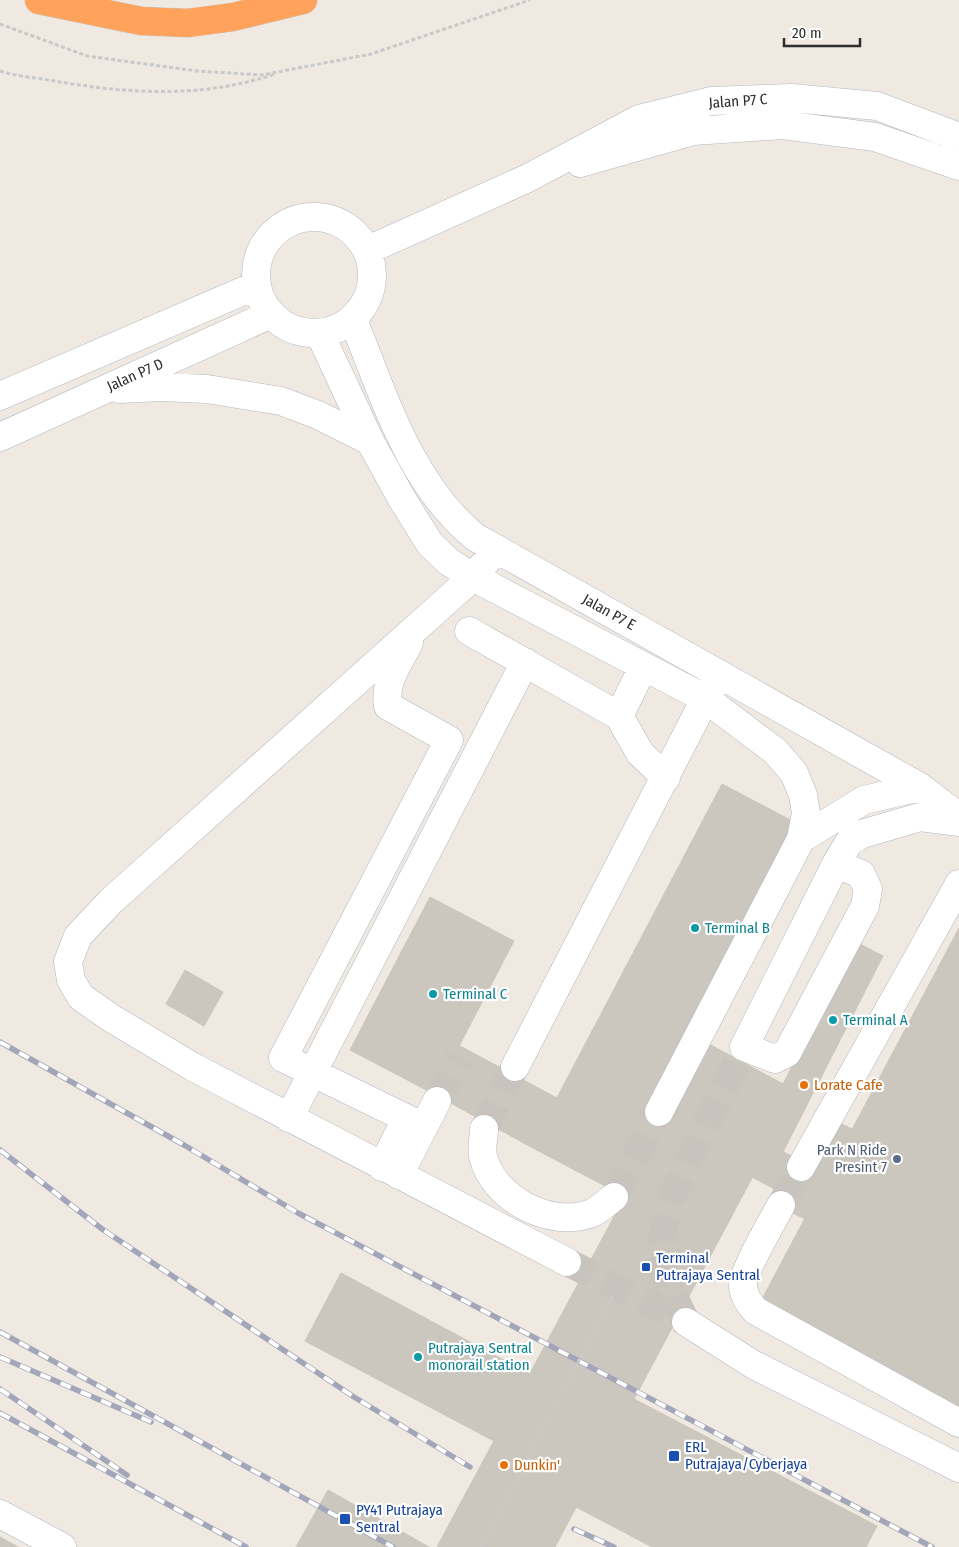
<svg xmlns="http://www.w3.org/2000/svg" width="959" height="1547" font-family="'Fira Sans Condensed',sans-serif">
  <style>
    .building { fill: #cbc7bf; stroke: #cbc5ba }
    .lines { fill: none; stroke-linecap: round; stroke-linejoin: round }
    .minor-tunnel { stroke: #c8c4bd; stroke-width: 28; stroke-dasharray: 28 14; stroke-linecap: butt }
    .minor-casing { stroke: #b4b7c1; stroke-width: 29 }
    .highway-casing { stroke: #c9c9c9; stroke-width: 29 }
    .path { stroke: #c9c9c9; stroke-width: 3; stroke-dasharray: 4 2.5; stroke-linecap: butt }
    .minor { stroke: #fff; stroke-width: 28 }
    .highway { stroke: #ffa35c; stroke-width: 28 }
    .rail-casing { stroke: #a3a6b8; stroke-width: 5.5 }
    .rail { stroke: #fff; stroke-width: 4; stroke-dasharray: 11; stroke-linecap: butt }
    .path-bridge { stroke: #c9c9c9; stroke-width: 3; stroke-dasharray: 4 2.5; stroke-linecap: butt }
    .culture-dot { fill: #0f9aa8; stroke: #fff; stroke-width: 2 }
    .food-dot { fill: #e8710a; stroke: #fff; stroke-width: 2 }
    .service-dot { fill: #5c6f8a; stroke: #fff; stroke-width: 2 }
    .transit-dot { fill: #1a4fb4; stroke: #fff; stroke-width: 2 }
    .labels { text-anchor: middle; stroke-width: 4.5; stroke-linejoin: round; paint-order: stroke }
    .street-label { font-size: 15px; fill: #2e2e2e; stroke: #fff }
    .culture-label { font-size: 15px; fill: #0d838f; stroke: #fff; text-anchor: start }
    .food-label { font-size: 15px; fill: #c56008; stroke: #fff; text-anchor: start }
    .service-label { font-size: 15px; fill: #4e5e75; stroke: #fff; text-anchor: end }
    .transit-label { font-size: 15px; fill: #164399; stroke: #fff; text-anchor: start }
  </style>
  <rect width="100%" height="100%" fill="#efe9e1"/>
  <!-- building -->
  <path class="building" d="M 722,784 L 798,824 L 607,1187 L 531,1147 Z
    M 430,897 L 514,941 L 434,1094 L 350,1050 Z
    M 959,928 L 959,1407 L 761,1301 Z
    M 856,942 L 883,956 L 783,1152 L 770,1145 L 798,1092 L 783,1084 Z
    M 185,970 L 223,992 L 204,1026 L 166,1004 Z
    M 707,1043 L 798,1092 L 555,1547 L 437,1547 Z
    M 460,1046 L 557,1098 L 531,1147 L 434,1094 Z
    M 648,1111 L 665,1120 L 625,1196 L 607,1187 Z
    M 840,1123 L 852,1129 L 805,1219 L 793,1213 Z
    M 770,1145 L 816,1169 L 799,1202 L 752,1177 Z
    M 341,1273 L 530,1374 L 494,1441 L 305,1341 Z
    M 634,1399 L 877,1526 L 866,1547 L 652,1547 L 576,1507 Z
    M 328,1490 L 429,1547 L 296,1547 Z
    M 0,1537 L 18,1547 L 0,1547 Z"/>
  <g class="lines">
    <!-- minor-tunnel -->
    <path class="minor-tunnel" d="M 437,1101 L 460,1057
      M 484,1129 L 515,1067
      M 614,1197 L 659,1112
      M 781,1205 L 801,1167
      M 567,1262 L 686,1322
      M 686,1322 L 663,1273 L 662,1238 L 671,1198 L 744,1047"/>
    <defs>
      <path id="minor" d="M 580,163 L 693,131 L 783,125 L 875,137 L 959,166
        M256 275a58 58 0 1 1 116 0a58 58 0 1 1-116 0Z
        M 368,250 L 528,178 L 639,119 L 711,101 L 792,98 L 877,106 L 959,137
        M 353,320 C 384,395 409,483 475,537 L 920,787 L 959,817
        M 320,334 L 370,441 L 402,499 L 430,544 L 449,562 L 473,577 L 706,699 L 775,751 L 794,773 L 803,795 L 806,813 L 801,839
        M 119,389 L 162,387 L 207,389 L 281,401 L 318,415 L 370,441
        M 0,396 L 257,285
        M 0,437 L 271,314
        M 497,549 L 473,577 L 111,901 L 78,936 L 68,962 L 71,980 L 81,997 L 111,1018 L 193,1067 L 567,1262
        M 469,631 L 619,716 L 640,753 L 666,778
        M 409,643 C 398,664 384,682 388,706 L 449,740 L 283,1058 L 424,1127
        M 619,716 L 643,667
        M 836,864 L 861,874 L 868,889 L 865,906 L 787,1053 L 775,1059 L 744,1047 L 836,864 L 849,842 L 862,834 L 920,817 L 959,822
        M 515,1067 L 714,682
        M 659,1112 L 801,839 L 864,800 L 920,787
        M 289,1118 L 525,662
        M 484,1129 C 484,1137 481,1148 483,1156 C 493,1199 551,1229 592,1213 C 599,1210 607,1202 614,1197
        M 382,1167 L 406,1119
        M 801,1167 L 959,884
        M 399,1175 L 437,1101
        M 781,1205 C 774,1219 741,1274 743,1287 C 744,1297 749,1304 756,1311 L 959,1423
        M 686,1322 L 754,1365 L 959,1468
        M 0,1514 L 62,1547"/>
      <path id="highway" d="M 39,0 L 141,21 L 188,23 L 233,17 L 303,0"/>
    </defs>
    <!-- minor casing -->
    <use href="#minor" class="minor-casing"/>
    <!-- highway casing -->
    <use href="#highway" class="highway-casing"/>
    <!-- path -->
    <path class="path" d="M 0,24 L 87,56 L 197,71 L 262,75 L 371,54 L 530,0
      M 0,71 C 19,77 41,78 60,82 C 133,94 204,98 275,74"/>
    <!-- minor -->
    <use href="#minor" class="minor"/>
    <!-- highway -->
    <use href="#highway" class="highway"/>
    <defs>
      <path id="rail" d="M 0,1042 L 184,1145 L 298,1213 L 932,1547
        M 0,1150 L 102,1229 L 354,1397 L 470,1467
        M 0,1332 L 393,1547
        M 0,1357 L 151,1422
        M 0,1389 L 127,1475
        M 0,1413 L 246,1547
        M 574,1529 L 614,1547"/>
    </defs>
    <!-- rail casing -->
    <use href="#rail" class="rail-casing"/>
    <!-- rail -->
    <use href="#rail" class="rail"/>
    <!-- path-bridge -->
    <path class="path-bridge" d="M 481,1547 L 614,1294"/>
  </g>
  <!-- markers -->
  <g class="culture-dot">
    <circle cx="695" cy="928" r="5"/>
    <circle cx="433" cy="994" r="5"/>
    <circle cx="833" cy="1020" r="5"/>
    <circle cx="418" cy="1357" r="5"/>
  </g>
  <g class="food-dot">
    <circle cx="804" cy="1085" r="5"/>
    <circle cx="504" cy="1465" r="5"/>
  </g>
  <circle class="service-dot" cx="897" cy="1159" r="5"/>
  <g class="transit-dot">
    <rect x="641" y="1262" width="10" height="10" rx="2.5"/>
    <rect x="668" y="1450" width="12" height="12" rx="2.5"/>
    <rect x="339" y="1513" width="12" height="12" rx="2.5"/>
  </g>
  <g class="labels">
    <!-- street labels -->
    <g class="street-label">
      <text transform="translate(738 101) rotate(-4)" y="5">Jalan P7 C</text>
      <text transform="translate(135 375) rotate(-24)" y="5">Jalan P7 D</text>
      <text transform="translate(609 612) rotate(29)" y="5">Jalan P7 E</text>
    </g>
    <!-- culture labels -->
    <g class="culture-label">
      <text x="705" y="933">Terminal B</text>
      <text x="443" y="999">Terminal C</text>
      <text x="843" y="1025">Terminal A</text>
      <text x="428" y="1353">Putrajaya Sentral<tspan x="428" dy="17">monorail station</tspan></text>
    </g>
    <!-- food labels -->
    <g class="food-label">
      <text x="814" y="1090">Lorate Cafe</text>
      <text x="514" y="1470">Dunkin'</text>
    </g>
    <!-- service labels -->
    <g class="service-label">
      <text x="887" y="1155">Park N Ride<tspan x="887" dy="17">Presint 7</tspan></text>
    </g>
    <!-- transit labels -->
    <g class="transit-label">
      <text x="656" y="1263">Terminal<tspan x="656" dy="17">Putrajaya Sentral</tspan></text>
      <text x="685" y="1452">ERL<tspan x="685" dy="17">Putrajaya/Cyberjaya</tspan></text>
      <text x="356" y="1515">PY41 Putrajaya<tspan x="356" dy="17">Sentral</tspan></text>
    </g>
  </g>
  <!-- scale -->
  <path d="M784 38v8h76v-8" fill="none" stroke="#2e2e2e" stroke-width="2.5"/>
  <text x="792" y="38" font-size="15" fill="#2e2e2e" stroke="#ffffff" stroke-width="4" paint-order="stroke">20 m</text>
</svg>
